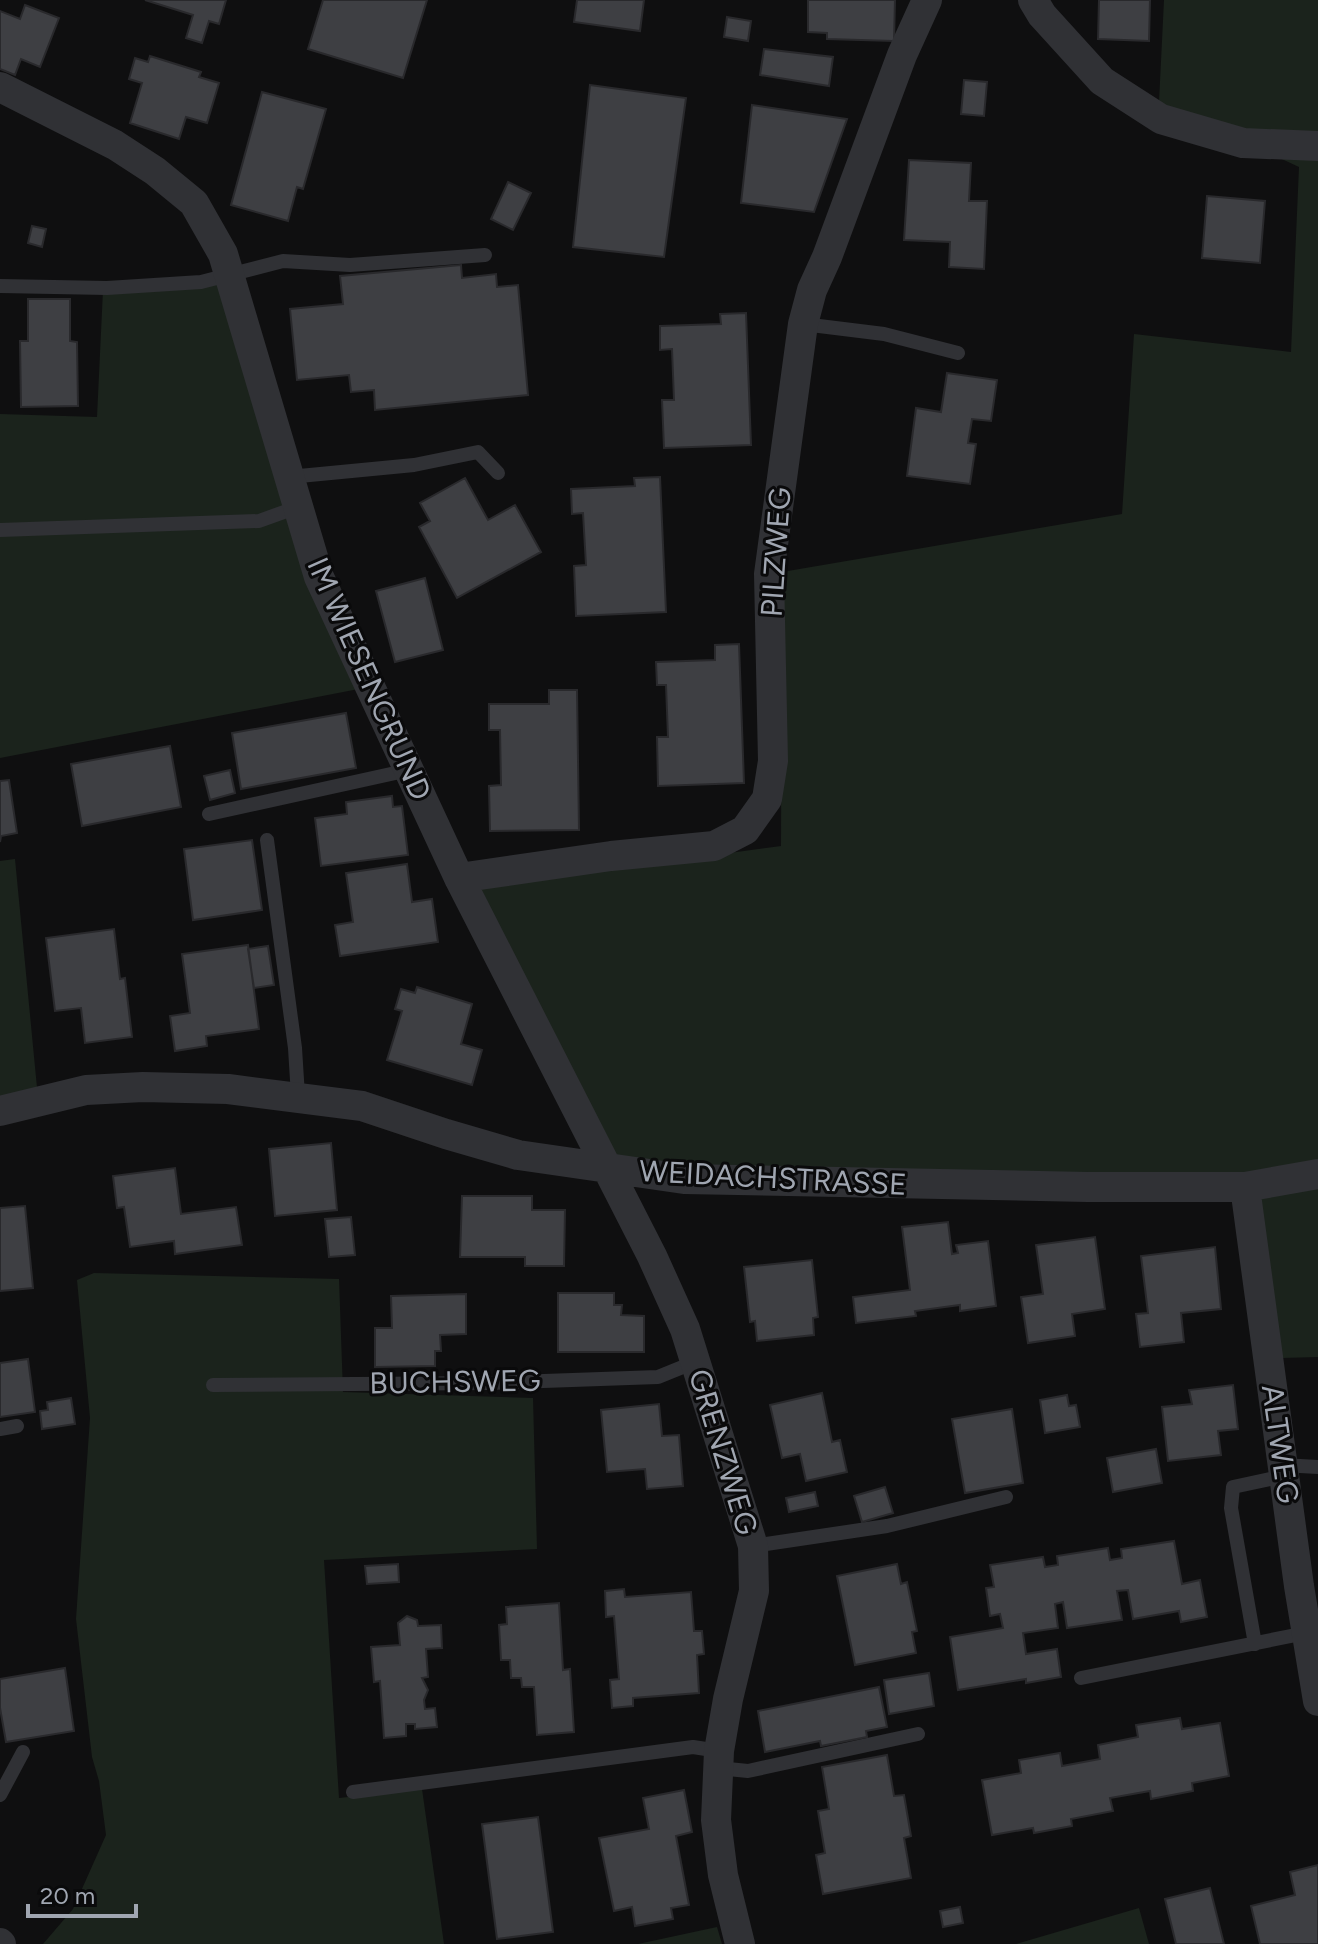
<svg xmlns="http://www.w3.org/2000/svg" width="1318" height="1944" font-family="Figtree,sans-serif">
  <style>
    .green { fill: #1b231c }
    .building { fill: #3e3f43; stroke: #29292c; stroke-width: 2 }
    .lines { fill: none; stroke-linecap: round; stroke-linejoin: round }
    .lane { stroke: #303135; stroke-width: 14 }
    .street { stroke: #303135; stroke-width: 30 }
    .labels { text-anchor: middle; stroke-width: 6; stroke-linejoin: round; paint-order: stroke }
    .street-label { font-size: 30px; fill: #a0a6b1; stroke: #0a0a0b }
  </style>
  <rect width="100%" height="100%" fill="#0f0f10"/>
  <!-- green -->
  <path class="green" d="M 1164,0 L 1318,0 L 1318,1357 L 1282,1358 L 1247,1178 L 611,1166 L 473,888 L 781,846 L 782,572 L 1122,514 L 1134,334 L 1291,352 L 1299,167 L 1159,102 Z
    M 227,278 L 369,687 L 0,758 L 0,414 L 97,417 L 103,290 Z
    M 15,859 L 38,1098 L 0,1109 L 0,861 Z
    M 94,1273 L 339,1279 L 343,1392 L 533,1398 L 537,1549 L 324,1560 L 339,1798 L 422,1789 L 444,1944 L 43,1944 L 73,1909 L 106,1835 L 99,1781 L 92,1757 L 76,1619 L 90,1418 L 77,1280 Z
    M 1139,1908 L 1149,1944 L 1016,1944 Z
    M 717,1927 L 722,1944 L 638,1944 Z"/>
  <!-- building -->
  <path class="building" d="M 145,0 L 226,0 L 219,24 L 209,21 L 202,43 L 186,38 L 193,15 Z
    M 323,0 L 427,0 L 403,78 L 308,49 Z
    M 577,0 L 644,0 L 640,31 L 574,22 Z
    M 808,0 L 895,0 L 894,41 L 827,39 L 827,33 L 808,32 Z
    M 1099,0 L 1150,0 L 1149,41 L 1098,39 Z
    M 25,5 L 59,18 L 40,67 L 21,59 L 15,75 L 0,69 L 0,11 L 20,19 Z
    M 727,17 L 751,21 L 748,41 L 724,37 Z
    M 764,49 L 833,57 L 829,86 L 760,75 Z
    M 150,56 L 201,72 L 199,77 L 219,83 L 207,123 L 186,117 L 179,139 L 130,123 L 142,83 L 129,79 L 135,58 L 148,62 Z
    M 964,80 L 987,82 L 984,116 L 961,114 Z
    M 590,85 L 686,98 L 664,257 L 573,247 Z
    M 262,92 L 326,109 L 303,189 L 297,187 L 288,221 L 231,205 Z
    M 752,105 L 847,119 L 814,212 L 741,203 Z
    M 909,160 L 971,163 L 969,201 L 987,201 L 984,269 L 949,267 L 950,242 L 904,240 Z
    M 508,182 L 531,193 L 513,230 L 491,219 Z
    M 1207,196 L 1265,201 L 1260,263 L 1202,258 Z
    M 32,226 L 46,229 L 42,247 L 28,243 Z
    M 461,265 L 462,278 L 496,274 L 497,287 L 518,285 L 528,395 L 375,410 L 374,390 L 351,392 L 349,375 L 297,380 L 290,309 L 343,304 L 340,276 Z
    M 28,299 L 70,299 L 70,341 L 77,342 L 78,406 L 21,407 L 20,341 L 28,341 Z
    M 746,313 L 751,445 L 664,448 L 662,400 L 674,400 L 672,349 L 660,350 L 660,326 L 721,324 L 720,314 Z
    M 947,373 L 997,380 L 991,421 L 972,419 L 968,443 L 976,444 L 970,484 L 907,476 L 916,408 L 941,412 Z
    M 660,477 L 666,612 L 576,616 L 574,566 L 586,565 L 583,513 L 572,514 L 571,489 L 635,486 L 634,478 Z
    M 465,478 L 488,520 L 515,505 L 541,552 L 457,598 L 419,527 L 430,521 L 420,503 Z
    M 425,578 L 443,650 L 395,662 L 376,591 Z
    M 739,644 L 744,783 L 658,786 L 657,737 L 668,737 L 666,685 L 657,685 L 656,662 L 715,660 L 715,645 Z
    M 549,690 L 577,690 L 579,830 L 490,831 L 489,786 L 501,785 L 500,730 L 489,730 L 489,704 L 549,704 Z
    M 346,713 L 356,768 L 241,789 L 232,733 Z
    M 170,746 L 181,807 L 82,826 L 71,764 Z
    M 230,770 L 235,793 L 210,800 L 204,776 Z
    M 9,780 L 17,833 L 1,836 L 0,842 L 0,781 Z
    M 392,796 L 393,807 L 402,806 L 408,855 L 321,866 L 315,818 L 347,814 L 346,802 Z
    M 252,840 L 262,910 L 193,920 L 184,849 Z
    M 407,864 L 412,902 L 432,899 L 438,942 L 340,956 L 335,925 L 353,922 L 346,873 Z
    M 114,929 L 120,979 L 125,978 L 132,1037 L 85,1043 L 81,1008 L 55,1011 L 46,938 Z
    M 248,945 L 259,1029 L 206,1036 L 207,1046 L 175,1051 L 170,1016 L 190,1013 L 182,954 Z
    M 268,946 L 274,985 L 254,988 L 248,949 Z
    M 417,987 L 472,1004 L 461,1044 L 482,1050 L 472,1085 L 387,1060 L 402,1011 L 395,1009 L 401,989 L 415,993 Z
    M 331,1143 L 337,1210 L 275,1216 L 269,1149 Z
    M 175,1168 L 181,1214 L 236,1207 L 242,1245 L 175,1254 L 174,1241 L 130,1247 L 124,1207 L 117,1208 L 113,1176 Z
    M 462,1196 L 532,1196 L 532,1210 L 565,1210 L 564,1266 L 525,1266 L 525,1257 L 460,1257 Z
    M 25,1206 L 33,1288 L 0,1291 L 0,1208 Z
    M 351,1217 L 355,1255 L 329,1257 L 325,1219 Z
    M 948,1222 L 952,1254 L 958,1253 L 956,1245 L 988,1241 L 996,1306 L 960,1311 L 960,1305 L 915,1311 L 916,1316 L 856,1323 L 853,1297 L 910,1290 L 902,1227 Z
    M 1095,1237 L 1105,1309 L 1072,1314 L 1075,1336 L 1028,1343 L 1021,1297 L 1043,1294 L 1036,1245 Z
    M 1215,1247 L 1221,1309 L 1181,1313 L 1184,1342 L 1140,1347 L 1136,1314 L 1148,1313 L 1141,1256 Z
    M 812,1260 L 818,1317 L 813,1318 L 814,1335 L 757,1341 L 755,1321 L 750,1322 L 744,1267 Z
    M 558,1293 L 614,1293 L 614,1305 L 622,1305 L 621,1315 L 644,1316 L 644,1352 L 558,1352 Z
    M 466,1294 L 466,1334 L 440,1335 L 441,1351 L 435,1351 L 435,1366 L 375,1367 L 375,1328 L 392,1328 L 391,1296 Z
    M 28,1359 L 35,1412 L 0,1417 L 0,1363 Z
    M 1233,1385 L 1238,1429 L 1218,1431 L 1221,1455 L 1168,1461 L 1162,1407 L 1192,1404 L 1189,1390 Z
    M 822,1393 L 832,1442 L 840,1440 L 847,1472 L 806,1481 L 800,1454 L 782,1458 L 770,1405 Z
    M 1067,1395 L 1069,1406 L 1076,1405 L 1080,1427 L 1045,1433 L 1040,1400 Z
    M 71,1398 L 75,1424 L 42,1429 L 40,1411 L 48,1410 L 47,1402 Z
    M 659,1404 L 662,1436 L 679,1435 L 683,1486 L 647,1489 L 645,1469 L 607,1472 L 601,1410 Z
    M 1012,1409 L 1023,1483 L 965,1493 L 952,1419 Z
    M 1156,1449 L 1162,1483 L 1113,1492 L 1107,1458 Z
    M 885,1487 L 893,1513 L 862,1522 L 854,1496 Z
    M 815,1492 L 818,1506 L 789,1512 L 786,1498 Z
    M 1174,1541 L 1182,1584 L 1200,1580 L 1207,1617 L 1181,1622 L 1179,1611 L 1133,1619 L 1128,1590 L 1117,1591 L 1122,1620 L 1067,1628 L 1063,1602 L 1055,1604 L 1058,1628 L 1023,1633 L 1026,1654 L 1057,1649 L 1061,1677 L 1026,1683 L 1026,1679 L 958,1690 L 950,1637 L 1003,1628 L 1000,1614 L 990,1616 L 986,1588 L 994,1587 L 990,1565 L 1043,1557 L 1045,1567 L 1058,1565 L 1057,1556 L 1108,1548 L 1110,1560 L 1122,1558 L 1121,1549 Z
    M 398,1564 L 399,1582 L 367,1584 L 365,1566 Z
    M 897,1564 L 901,1584 L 907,1582 L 917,1631 L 912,1632 L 916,1653 L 855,1665 L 837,1576 Z
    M 624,1589 L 625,1597 L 691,1592 L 694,1631 L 702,1631 L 704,1654 L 697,1655 L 699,1693 L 633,1698 L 633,1706 L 612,1708 L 610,1680 L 619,1679 L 614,1616 L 606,1617 L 605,1591 Z
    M 559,1603 L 563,1670 L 570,1669 L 574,1732 L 537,1735 L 534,1687 L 522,1687 L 521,1678 L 511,1678 L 510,1660 L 501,1660 L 499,1625 L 507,1624 L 506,1607 Z
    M 407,1616 L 417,1620 L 418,1626 L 441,1625 L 442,1648 L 426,1649 L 428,1677 L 422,1678 L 428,1690 L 424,1700 L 425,1709 L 435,1708 L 437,1727 L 415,1729 L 415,1724 L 406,1724 L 406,1736 L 384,1738 L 380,1681 L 374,1682 L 371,1647 L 400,1645 L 398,1623 Z
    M 65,1668 L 74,1731 L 6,1742 L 0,1708 L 0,1679 Z
    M 929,1673 L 934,1706 L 889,1714 L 884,1680 Z
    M 879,1687 L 887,1727 L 866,1731 L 867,1737 L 821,1746 L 820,1741 L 765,1752 L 758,1711 Z
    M 1180,1718 L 1182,1729 L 1220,1723 L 1229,1776 L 1192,1783 L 1193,1791 L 1151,1799 L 1150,1791 L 1110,1798 L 1113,1811 L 1071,1819 L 1072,1826 L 1034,1833 L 1033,1828 L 992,1835 L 982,1780 L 1021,1773 L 1019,1760 L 1060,1753 L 1062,1766 L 1100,1759 L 1098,1745 L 1138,1737 L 1136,1725 Z
    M 887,1755 L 894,1796 L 904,1795 L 911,1836 L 904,1838 L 911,1878 L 823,1894 L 816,1855 L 825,1853 L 818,1811 L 829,1809 L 822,1767 Z
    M 684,1790 L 692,1832 L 676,1836 L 689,1905 L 671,1908 L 673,1919 L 635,1926 L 632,1907 L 614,1911 L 599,1838 L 649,1829 L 643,1798 Z
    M 538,1817 L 553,1932 L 497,1939 L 482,1824 Z
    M 1318,1865 L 1318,1944 L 1260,1944 L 1251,1906 L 1295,1895 L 1290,1872 Z
    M 1210,1888 L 1224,1944 L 1176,1944 L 1165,1899 Z
    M 960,1907 L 963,1923 L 943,1927 L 940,1911 Z"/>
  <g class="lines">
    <!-- lane -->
    <path class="lane" d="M 0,286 L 107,288 L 201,282 L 283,261 L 350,265 L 485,255
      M 803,324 L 884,334 L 958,353
      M 289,477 L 414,465 L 478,452 L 498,473
      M 0,530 L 259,521 L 298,507
      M 209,814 L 409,770
      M 267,840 L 295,1048 L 298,1096
      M 213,1385 L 490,1383 L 658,1377 L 695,1362
      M 0,1429 L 17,1426
      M 1282,1465 L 1318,1467
      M 753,1546 L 887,1526 L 1006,1497
      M 1255,1644 L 1231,1508 L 1233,1487 L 1284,1476
      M 1081,1678 L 1306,1633
      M 718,1768 L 748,1771 L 918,1734
      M 353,1792 L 693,1747 L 719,1751
      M 0,1795 L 23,1752"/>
    <!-- street -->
    <path class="street" d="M 1033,0 L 1042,15 L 1102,81 L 1161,119 L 1243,143 L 1318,146
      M 0,87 L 115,145 L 155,171 L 194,203 L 223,254 L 319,577 L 459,878 L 652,1256 L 685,1329 L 753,1546 L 754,1591 L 728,1699 L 719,1751 L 716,1820 L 723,1875 L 740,1944
      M 459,878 L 611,856 L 714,846 L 745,830 L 767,799 L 773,761 L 769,574 L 803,324 L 812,290 L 827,257 L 902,55 L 927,0
      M 0,1111 L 86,1090 L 143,1087 L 228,1089 L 362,1106 L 446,1134 L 518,1155 L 684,1179 L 1088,1187 L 1245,1187 L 1318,1174
      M 1245,1187 L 1299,1586 L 1318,1701
      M 0,1943 L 1,1944"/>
  </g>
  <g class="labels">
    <!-- street labels -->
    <g class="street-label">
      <text transform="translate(776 552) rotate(-86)" y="10">PILZWEG</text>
      <text transform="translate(369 679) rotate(66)" y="10">IM WIESENGRUND</text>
      <text transform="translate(773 1178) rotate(3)" y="10">WEIDACHSTRASSE</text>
      <text transform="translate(455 1382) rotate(-1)" y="10">BUCHSWEG</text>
      <text transform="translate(1280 1444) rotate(82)" y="10">ALTWEG</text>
      <text transform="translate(723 1452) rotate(73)" y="10">GRENZWEG</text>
    </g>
  </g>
  <!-- scale -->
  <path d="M28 1904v12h108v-12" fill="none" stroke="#a0a6b1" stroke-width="4"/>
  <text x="40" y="1904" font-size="24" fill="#a0a6b1" stroke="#0a0a0b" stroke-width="6" paint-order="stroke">20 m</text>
</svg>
